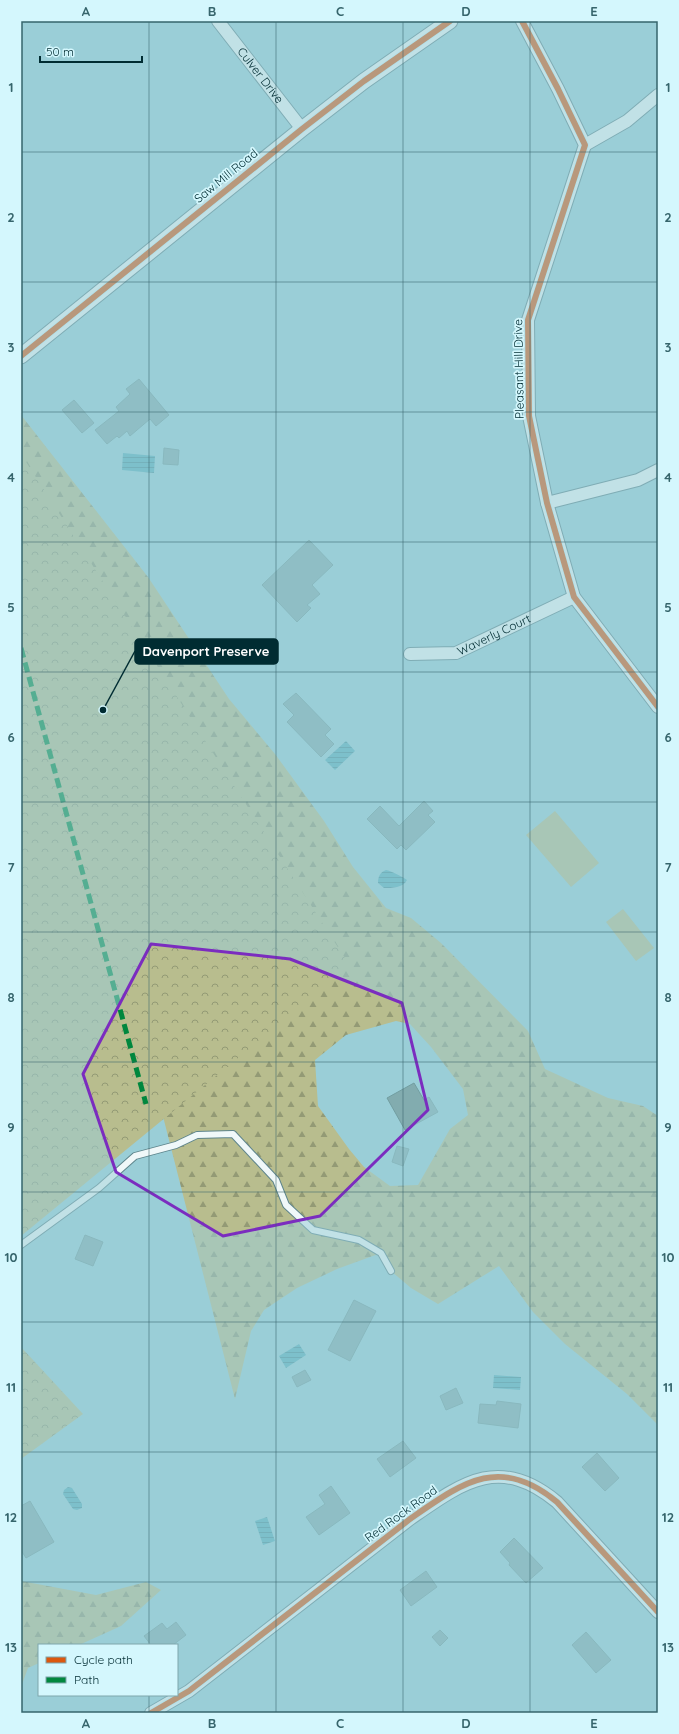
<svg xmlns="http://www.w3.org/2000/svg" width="679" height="1734" font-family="Quicksand,sans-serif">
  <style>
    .forest { fill: url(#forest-firs); fill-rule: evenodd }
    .park { fill: url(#park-crowns) }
    .pitch { fill: #b8bd8e }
    .water { fill: url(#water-rules) }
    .building { fill: #82acaf; stroke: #729ea1 }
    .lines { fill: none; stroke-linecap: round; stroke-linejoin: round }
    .service-casing { stroke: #5e858c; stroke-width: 8 }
    .minor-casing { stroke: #5e858c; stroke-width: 14 }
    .tertiary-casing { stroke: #5e858c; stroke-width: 17 }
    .service { stroke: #f0f8f9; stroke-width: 6 }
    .minor { stroke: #f0f8f9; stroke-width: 12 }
    .tertiary { stroke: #f0f8f9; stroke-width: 15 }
    .quiet { stroke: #00873e; stroke-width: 5; stroke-dasharray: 10 5; stroke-linecap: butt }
    .cycleway-casing { stroke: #d4f7fd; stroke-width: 8 }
    .cycleway { stroke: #dc570e; stroke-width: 6 }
    .marked { fill: none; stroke: #7b2cbf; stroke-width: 3; stroke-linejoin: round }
    .grid { fill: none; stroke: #36656c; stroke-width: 1; stroke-opacity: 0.55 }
    .labels { text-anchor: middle; stroke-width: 3.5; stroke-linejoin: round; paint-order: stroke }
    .street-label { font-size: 12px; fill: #002c32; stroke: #d4f7fd }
    .leader { fill: none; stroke: #002c32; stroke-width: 1.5 }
    .callout-dot { fill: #002c32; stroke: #d4f7fd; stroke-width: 1.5 }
    .callout { fill: #002c32; stroke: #002c32; stroke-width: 1.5 }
    .callout-label { font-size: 13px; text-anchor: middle; font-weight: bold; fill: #fff }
    .neatline { fill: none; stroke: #36656c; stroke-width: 1.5 }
    .grid-label { font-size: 13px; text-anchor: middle; font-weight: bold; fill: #36656c }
  </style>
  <defs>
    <pattern id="forest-firs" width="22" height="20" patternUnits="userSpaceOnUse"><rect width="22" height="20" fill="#b8bd8e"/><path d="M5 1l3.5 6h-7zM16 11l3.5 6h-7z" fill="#939a75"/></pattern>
    <pattern id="park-crowns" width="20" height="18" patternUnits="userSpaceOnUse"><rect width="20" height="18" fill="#b8bd8e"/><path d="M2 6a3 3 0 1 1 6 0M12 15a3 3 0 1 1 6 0" fill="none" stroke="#939a75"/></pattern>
    <pattern id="water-rules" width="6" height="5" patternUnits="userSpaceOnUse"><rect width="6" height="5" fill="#5aafbd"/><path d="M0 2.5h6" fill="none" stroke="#488f9a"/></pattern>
  </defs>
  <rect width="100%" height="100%" fill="#9aced7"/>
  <!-- forest -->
  <path class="forest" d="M 21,415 L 148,577 L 229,699 L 275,754 L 324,821 L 353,867 L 386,908 L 411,918 L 441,943 L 528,1031 L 545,1069 L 608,1098 L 643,1106 L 658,1116 L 658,1425 L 627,1394 L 565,1344 L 533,1312 L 499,1266 L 438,1304 L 411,1288 L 391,1271 L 381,1253 L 337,1269 L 297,1288 L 264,1310 L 251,1331 L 235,1399 L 21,559 ZM 396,1021 L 410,1024 L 431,1047 L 463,1089 L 468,1115 L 450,1129 L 418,1185 L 390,1186 L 364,1167 L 349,1149 L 318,1106 L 315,1060 L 346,1035 Z
    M 21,1581 L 96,1595 L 146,1582 L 161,1590 L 121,1626 L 79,1645 L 39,1645 L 39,1663 L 28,1668 L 21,1687 Z"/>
  <!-- park -->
  <path class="park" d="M 21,454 L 350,966 L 21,1236 Z
    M 21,1347 L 83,1414 L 21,1459 Z"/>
  <!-- pitch -->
  <path class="pitch" d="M 555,811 L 599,863 L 571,887 L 526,835 Z
    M 623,909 L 654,948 L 636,961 L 606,922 Z"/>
  <!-- water -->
  <path class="water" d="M 123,453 L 155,456 L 154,473 L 122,470 Z
    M 346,741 L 355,751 L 335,770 L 325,760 Z
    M 386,870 C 391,871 403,877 407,880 C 403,888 392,888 384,888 L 378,883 C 378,877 380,872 386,870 Z
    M 299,1344 L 306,1355 L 286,1368 L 279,1356 Z
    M 494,1375 L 521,1377 L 520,1390 L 493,1388 Z
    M 68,1487 L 72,1488 L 82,1504 L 82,1508 L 77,1510 L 73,1509 L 63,1494 L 64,1490 Z
    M 267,1517 L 275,1541 L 263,1545 L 255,1521 Z"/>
  <!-- building -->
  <path class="building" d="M 139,379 L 169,415 L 156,426 L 150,419 L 130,436 L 127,431 L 119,438 L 117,436 L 107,444 L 95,430 L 119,411 L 116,407 L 130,394 L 126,389 Z
    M 74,400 L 94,423 L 82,433 L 62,410 Z
    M 164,448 L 179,450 L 178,465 L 163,464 Z
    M 309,540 L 333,565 L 312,585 L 320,594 L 307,605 L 311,608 L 297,622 L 262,585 Z
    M 296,693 L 331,729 L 325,735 L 334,744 L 321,757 L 287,722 L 294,715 L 283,704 Z
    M 424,801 L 433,811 L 428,815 L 435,822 L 406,850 L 401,845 L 397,849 L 367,819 L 380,806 L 399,826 Z
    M 414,1083 L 424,1100 L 429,1097 L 438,1112 L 405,1130 L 387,1098 Z
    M 397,1146 L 409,1149 L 403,1166 L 392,1162 Z
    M 85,1235 L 103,1242 L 93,1266 L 75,1259 Z
    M 354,1300 L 376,1311 L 350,1361 L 328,1350 Z
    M 305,1370 L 311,1380 L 297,1387 L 292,1377 Z
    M 456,1388 L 463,1403 L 446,1410 L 440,1396 Z
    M 497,1401 L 521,1404 L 518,1428 L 478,1423 L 480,1404 L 496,1405 Z
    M 403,1441 L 416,1458 L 390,1477 L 377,1459 Z
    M 597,1453 L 619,1478 L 605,1491 L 582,1467 Z
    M 331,1486 L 350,1513 L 319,1535 L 306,1517 L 325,1504 L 319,1495 Z
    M 30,1501 L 54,1542 L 26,1558 L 21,1550 L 21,1506 Z
    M 514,1538 L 543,1568 L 526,1583 L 509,1565 L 510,1563 L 500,1552 Z
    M 426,1571 L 437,1587 L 411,1606 L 400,1590 Z
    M 176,1622 L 186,1635 L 173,1645 L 151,1645 L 144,1636 L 162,1623 L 167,1629 Z
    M 440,1630 L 448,1638 L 440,1646 L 432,1637 Z
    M 586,1632 L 611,1660 L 596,1673 L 572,1645 Z"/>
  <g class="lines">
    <defs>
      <path id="service" d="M 21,1245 L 99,1188 L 135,1156 L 176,1145 L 197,1135 L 233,1134 L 276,1180 L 286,1205 L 313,1230 L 359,1240 L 381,1253 L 391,1271"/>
      <g id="minor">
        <path id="s1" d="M 218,21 L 302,129"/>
        <path d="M 522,21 L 558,89 L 585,145 L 528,320 L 529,416 L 547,503 L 574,597 L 658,707"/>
        <path d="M 585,145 L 627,121 L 658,95"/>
        <path d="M 547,503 L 638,480 L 658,470"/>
        <path id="s2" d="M 410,654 L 456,653 L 574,597"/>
        <path d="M 151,1713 L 189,1691 L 410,1519 C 462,1483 499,1454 557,1502 L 658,1612"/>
      </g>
      <path id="tertiary" d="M 21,356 L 302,129 L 364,81 L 450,21"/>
    </defs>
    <!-- service casing -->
    <use href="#service" class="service-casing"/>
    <!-- minor casing -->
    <use href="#minor" class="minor-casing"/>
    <!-- tertiary casing -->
    <use href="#tertiary" class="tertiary-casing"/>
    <!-- service -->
    <use href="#service" class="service"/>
    <!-- minor -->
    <use href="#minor" class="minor"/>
    <!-- tertiary -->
    <use href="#tertiary" class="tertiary"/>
    <!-- quiet -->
    <path class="quiet" d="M 21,648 L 146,1104"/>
    <defs>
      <path id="cycleway" d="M 522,21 L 558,89 L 585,145 L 528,320 L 529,416 L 547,503 L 574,597 L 658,707
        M 21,356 L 302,129 L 364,81 L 450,21
        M 151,1713 L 189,1691 L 410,1519 C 462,1483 499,1454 557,1502 L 658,1612"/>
    </defs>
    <!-- cycleway casing -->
    <use href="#cycleway" class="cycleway-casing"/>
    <!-- cycleway -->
    <use href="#cycleway" class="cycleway"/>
  </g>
  <!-- marked area -->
  <path d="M0 0H679V1734H0ZM 151,944 L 290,959 L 402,1003 L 428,1110 L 320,1216 L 223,1236 L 116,1172 L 83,1074 Z" fill="#9aced7" fill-opacity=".55" fill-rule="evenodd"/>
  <path class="marked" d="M 151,944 L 290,959 L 402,1003 L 428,1110 L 320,1216 L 223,1236 L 116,1172 L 83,1074 Z"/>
  <!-- grid -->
  <path class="grid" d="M 149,21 L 149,1645M 276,21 L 276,1713M 403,21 L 403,1713M 530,21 L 530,1713M 21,152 L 658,152M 21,282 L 658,282M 21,412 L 658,412M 21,542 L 658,542M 21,672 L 658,672M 21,802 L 658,802M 21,932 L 658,932M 21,1062 L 658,1062M 21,1192 L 658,1192M 21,1322 L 658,1322M 21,1452 L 658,1452M 21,1582 L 658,1582M 149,1695 L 149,1713"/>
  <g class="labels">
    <!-- street labels -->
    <g class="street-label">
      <text dy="4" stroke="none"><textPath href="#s1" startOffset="69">Culver Drive</textPath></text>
      <text transform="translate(226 176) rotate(-39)" y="4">Saw Mill Road</text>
      <text transform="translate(519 369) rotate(-91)" y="4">Pleasant Hill Drive</text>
      <text dy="4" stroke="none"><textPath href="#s2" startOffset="88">Waverly Court</textPath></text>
      <text transform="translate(401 1514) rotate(-36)" y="4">Red Rock Road</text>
    </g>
  </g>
  <!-- callouts -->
  <path class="leader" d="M103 710L135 651"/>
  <circle class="callout-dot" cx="103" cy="710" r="4"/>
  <rect class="callout" x="135" y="639" width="143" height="25" rx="4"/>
  <g class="callout-label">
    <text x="206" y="656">Davenport Preserve</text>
  </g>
  <!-- border -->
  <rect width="679" height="1734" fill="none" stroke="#d4f7fd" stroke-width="44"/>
  <!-- legend -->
  <rect x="38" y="1644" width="140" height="52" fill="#d4f7fd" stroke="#7fa6ac"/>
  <rect x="46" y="1657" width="20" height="6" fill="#dc570e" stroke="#7fa6ac"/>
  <text x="74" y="1664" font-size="12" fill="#002c32">Cycle path</text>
  <rect x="46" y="1677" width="20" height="6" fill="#00873e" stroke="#7fa6ac"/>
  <text x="74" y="1684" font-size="12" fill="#002c32">Path</text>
  <!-- scale -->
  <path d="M40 56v6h102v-6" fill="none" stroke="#002c32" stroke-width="2"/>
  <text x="46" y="56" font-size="12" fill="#002c32" stroke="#d4f7fd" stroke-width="3" paint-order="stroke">50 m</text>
  <rect x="22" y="22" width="635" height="1690" class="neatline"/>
  <g class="grid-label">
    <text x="86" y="16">A</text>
    <text x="212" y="16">B</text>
    <text x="340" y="16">C</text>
    <text x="466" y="16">D</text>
    <text x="594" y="16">E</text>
    <text x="11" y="92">1</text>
    <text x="668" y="92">1</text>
    <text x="11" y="222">2</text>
    <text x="668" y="222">2</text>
    <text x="11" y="352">3</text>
    <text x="668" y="352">3</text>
    <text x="11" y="482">4</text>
    <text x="668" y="482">4</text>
    <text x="11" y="612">5</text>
    <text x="668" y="612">5</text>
    <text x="11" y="742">6</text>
    <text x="668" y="742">6</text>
    <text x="11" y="872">7</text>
    <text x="668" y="872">7</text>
    <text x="11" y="1002">8</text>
    <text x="668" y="1002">8</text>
    <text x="11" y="1132">9</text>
    <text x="668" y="1132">9</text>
    <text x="11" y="1262">10</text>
    <text x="668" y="1262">10</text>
    <text x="11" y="1392">11</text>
    <text x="668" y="1392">11</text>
    <text x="11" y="1522">12</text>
    <text x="668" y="1522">12</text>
    <text x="11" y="1652">13</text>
    <text x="668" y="1652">13</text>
    <text x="86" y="1728">A</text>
    <text x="212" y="1728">B</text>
    <text x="340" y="1728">C</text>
    <text x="466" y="1728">D</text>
    <text x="594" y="1728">E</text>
  </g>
</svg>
